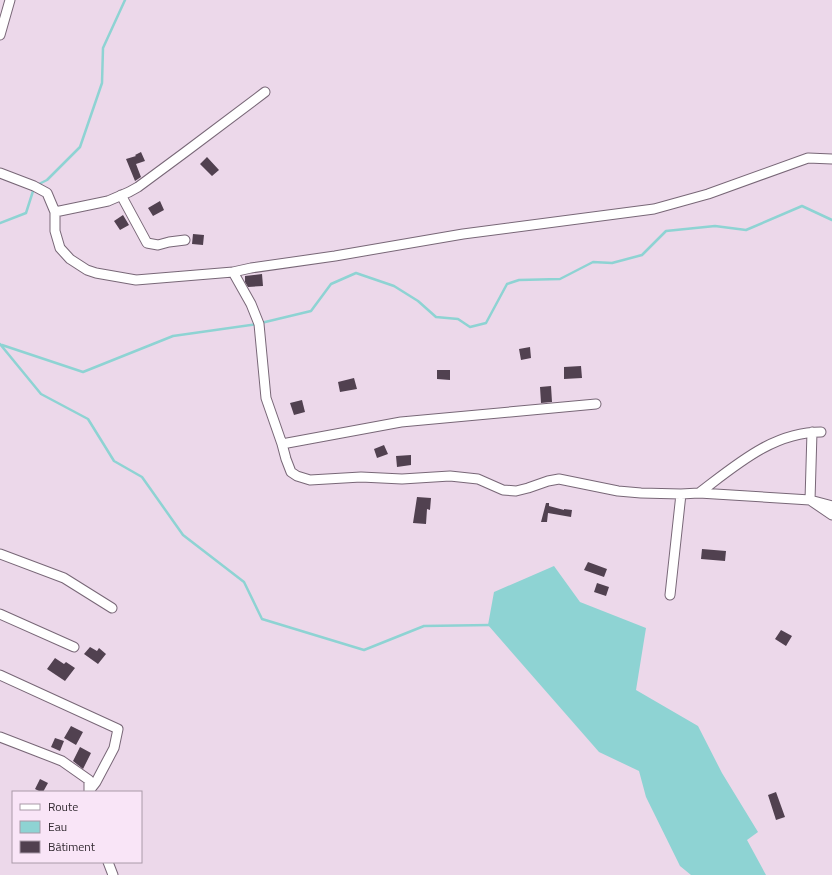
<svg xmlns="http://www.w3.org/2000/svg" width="832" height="875" font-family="'Titillium Web',sans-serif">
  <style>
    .water { fill: #8ed3d3 }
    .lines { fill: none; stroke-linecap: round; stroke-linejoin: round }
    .stream { stroke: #8ed3d3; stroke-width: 2.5 }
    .building { fill: #514150 }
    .minor-casing { stroke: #786777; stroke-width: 11 }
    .minor { stroke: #fff; stroke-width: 9 }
  </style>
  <rect width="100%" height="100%" fill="#ecd8ea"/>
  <!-- water -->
  <path class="water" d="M 554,566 L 580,602 L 646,628 L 636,690 L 698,726 L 722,773 L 758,832 L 747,840 L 766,875 L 691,875 L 680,866 L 646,797 L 639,771 L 599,752 L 488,625 L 494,592 Z"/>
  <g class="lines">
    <!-- stream -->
    <path class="stream" d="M 37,185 L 47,180 L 80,147 L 102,83 L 103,48 L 125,0
      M 0,223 L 26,213 L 34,188
      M 261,323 L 311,311 L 331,284 L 356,273 L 394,286 L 418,301 L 436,317 L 458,319 L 470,327 L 486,323 L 507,284 L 519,280 L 560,279 L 593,262 L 612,263 L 642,255 L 666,231 L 715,226 L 746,230 L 802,206 L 832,220
      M 0,344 L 41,394 L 88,419 L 114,461 L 142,477 L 183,535 L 244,582 L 262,619 L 364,650 L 424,626 L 490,625
      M 2,345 L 83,372 L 173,336 L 257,324"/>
  </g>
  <!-- building -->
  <path class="building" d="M 141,152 L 145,161 L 136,164 L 141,177 L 135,181 L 126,159 L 136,156 L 135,155 Z
    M 207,157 L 219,170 L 212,176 L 200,164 Z
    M 160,201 L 164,210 L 153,216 L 148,208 Z
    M 123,215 L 129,225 L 120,230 L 114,221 Z
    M 193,234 L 204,235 L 203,245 L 192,244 Z
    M 262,274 L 263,286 L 248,287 L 245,282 L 245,276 Z
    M 530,347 L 531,358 L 521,360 L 519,349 Z
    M 581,366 L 582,378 L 564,379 L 564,367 Z
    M 437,370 L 450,370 L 450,380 L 437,379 Z
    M 354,378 L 357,389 L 340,392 L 338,382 Z
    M 551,386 L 552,402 L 541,403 L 540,387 Z
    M 302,400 L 305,412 L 294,415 L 290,403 Z
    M 384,445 L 388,454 L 377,458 L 374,449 Z
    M 411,455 L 411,465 L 397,467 L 396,456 Z
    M 417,497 L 431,498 L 430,510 L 427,509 L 426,524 L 413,523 Z
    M 546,503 L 549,503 L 549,506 L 564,510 L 564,509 L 572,510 L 571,517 L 548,513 L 547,522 L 541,522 Z
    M 702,549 L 726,551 L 725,561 L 701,559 Z
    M 588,562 L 607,569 L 604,577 L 584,570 Z
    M 597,583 L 609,587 L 606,596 L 594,592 Z
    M 781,630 L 792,636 L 786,646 L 775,639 Z
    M 90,647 L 97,651 L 99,648 L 106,654 L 98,664 L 84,654 Z
    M 55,658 L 64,664 L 66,662 L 75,668 L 65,681 L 47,669 Z
    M 71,726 L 83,732 L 76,745 L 64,738 Z
    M 55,738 L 64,741 L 60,751 L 51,747 Z
    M 80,747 L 91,753 L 83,769 L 73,761 Z
    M 40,779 L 48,783 L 43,792 L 41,792 L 35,789 Z
    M 776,792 L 785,817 L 776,820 L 768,795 Z"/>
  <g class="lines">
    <defs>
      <path id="minor" d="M 0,35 L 10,0
        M 0,173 L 34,186 L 47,193 L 55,212 L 55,231 L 60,248 L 70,259 L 87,270 L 96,273 L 136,280 L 233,272 L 251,304 L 259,324 L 266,398 L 282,444 L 286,459 L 291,472 L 297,476 L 310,480 L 361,477 L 402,479 L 450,476 L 478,479 L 503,490 L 516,491 L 528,488 L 548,481 L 559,479 L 618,491 L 641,493 L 681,494 L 699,493 L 810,500 L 832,506
        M 121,195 L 147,243 L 158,245 L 169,242 L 185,240
        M 55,212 L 108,201 L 129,192 L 138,187 L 184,153 L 265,92
        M 233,272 L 251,268 L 335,256 L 463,234 L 654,209 L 708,194 L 808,158 L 832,159
        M 812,432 L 810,500 L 832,515
        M 282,444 L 401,422 L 596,404
        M 699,493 C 736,465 773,432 821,432
        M 0,554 L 64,578 L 112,608
        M 670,595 L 681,494
        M 0,614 L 74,647
        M 0,675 L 118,729 L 114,748 L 96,782 L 89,791
        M 0,737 L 62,761 L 89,780 L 89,792
        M 108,862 L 113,875"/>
    </defs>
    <!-- minor casing -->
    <use href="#minor" class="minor-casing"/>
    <!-- minor -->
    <use href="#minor" class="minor"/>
  </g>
  <!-- legend -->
  <rect x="12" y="791" width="130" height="72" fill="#f9e5f7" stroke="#a99aa8"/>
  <rect x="20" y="804" width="20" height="6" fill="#ffffff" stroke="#a99aa8"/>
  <text x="48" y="811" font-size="12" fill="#322a31">Route</text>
  <rect x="20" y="821" width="20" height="12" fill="#8ed3d3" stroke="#a99aa8"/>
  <text x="48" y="831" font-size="12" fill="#322a31">Eau</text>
  <rect x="20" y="841" width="20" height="12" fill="#514150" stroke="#a99aa8"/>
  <text x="48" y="851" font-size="12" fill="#322a31">Bâtiment</text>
</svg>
